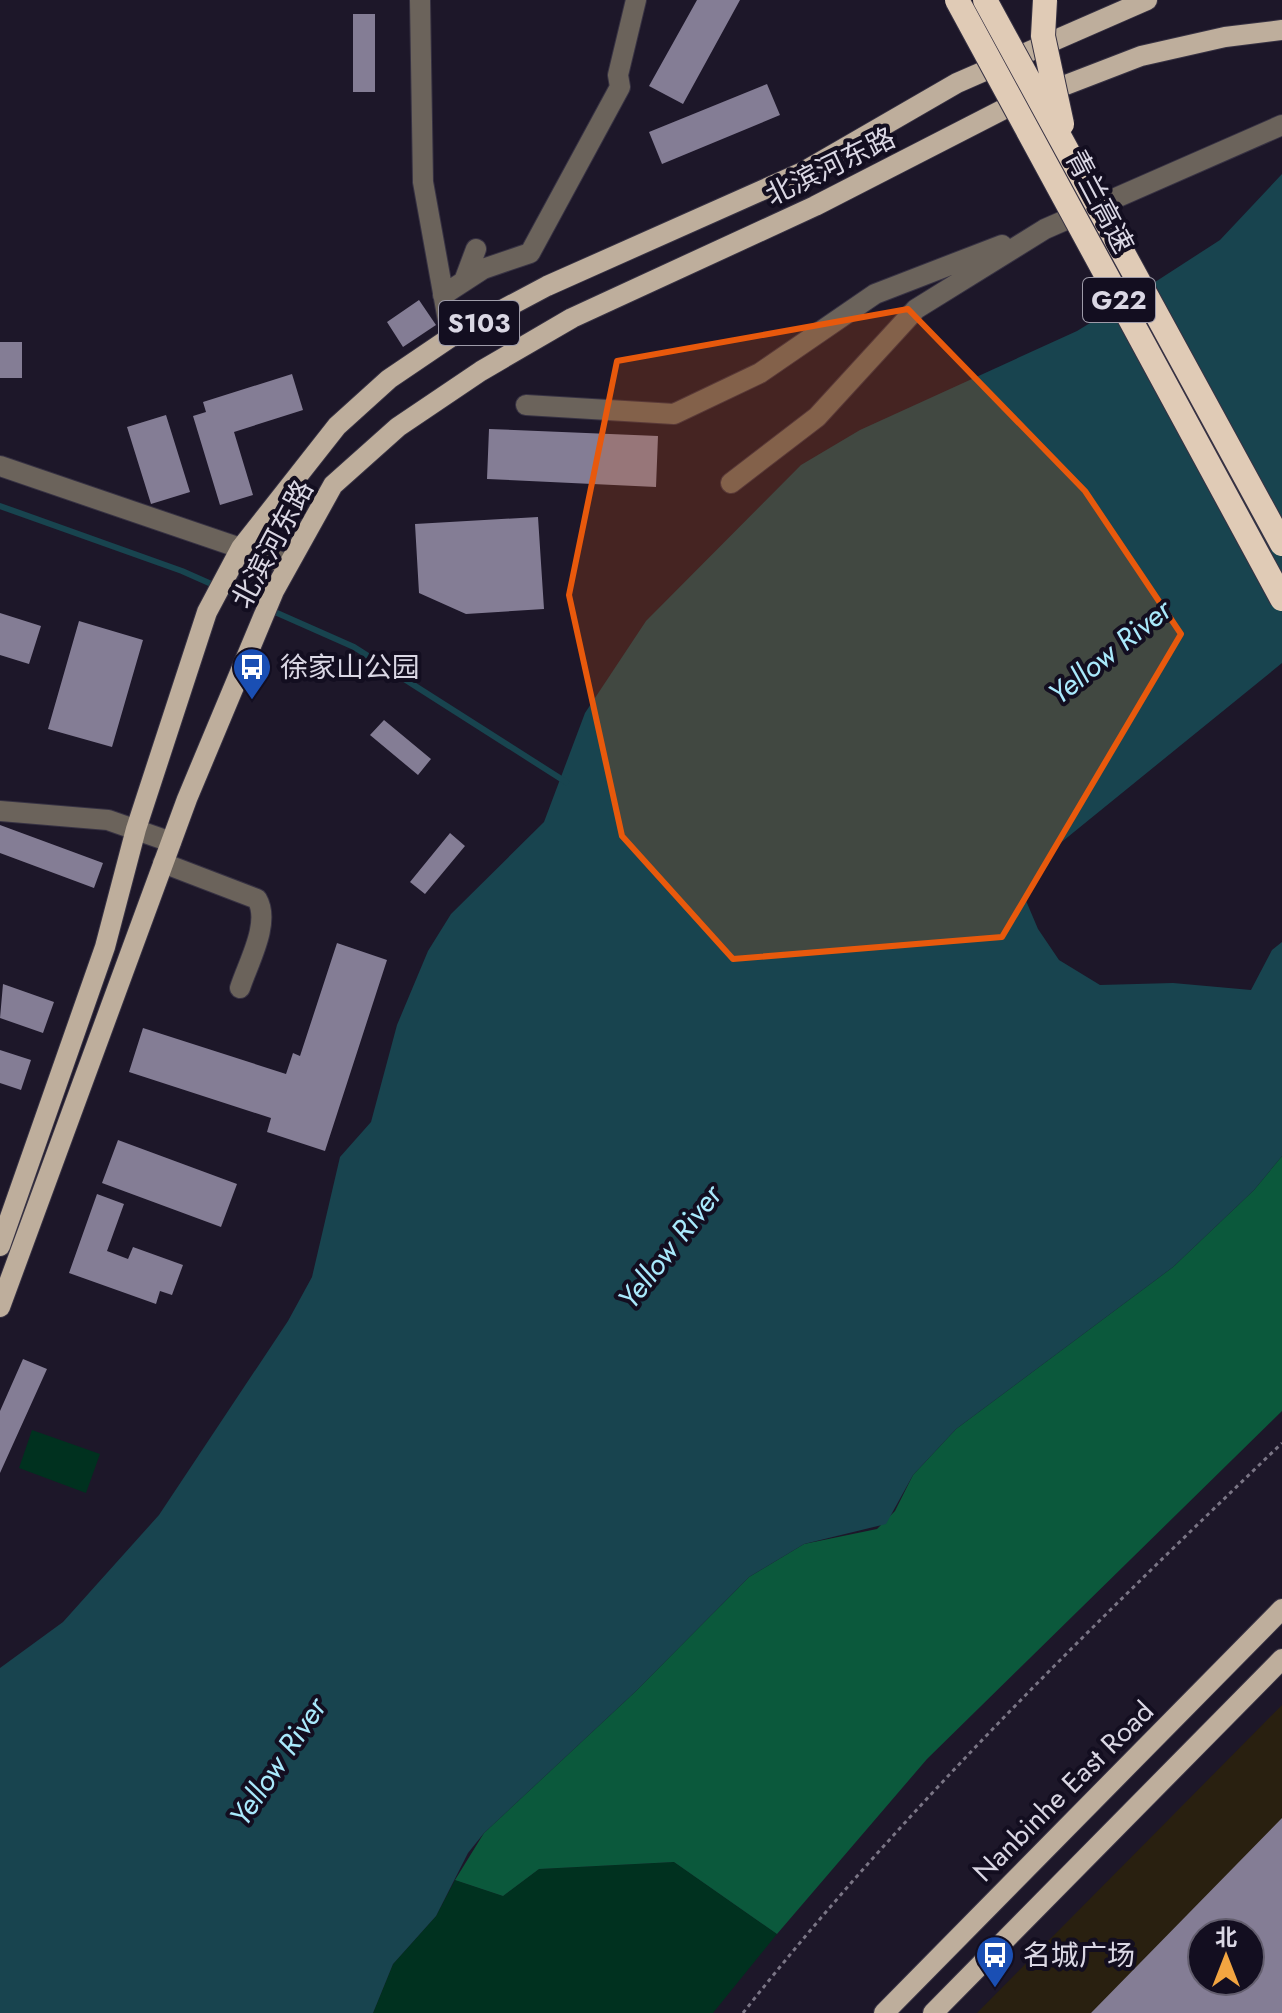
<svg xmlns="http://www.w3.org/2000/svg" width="1282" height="2013" font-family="Jost,'Noto Sans SC',sans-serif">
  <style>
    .commercial { fill: #292010; fill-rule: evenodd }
    .green { fill: #00311f }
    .forest { fill: #0b593c }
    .water { fill: #18444f }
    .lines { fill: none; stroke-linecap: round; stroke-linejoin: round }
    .stream { stroke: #18444f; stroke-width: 6 }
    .building { fill: #847d95; fill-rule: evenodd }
    .minor-casing { stroke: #373243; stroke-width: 22 }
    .major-casing { stroke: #373243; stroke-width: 22 }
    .path { stroke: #7a7585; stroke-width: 3; stroke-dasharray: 4 4; stroke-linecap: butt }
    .minor { stroke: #6b635b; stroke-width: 20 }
    .major { stroke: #beae9c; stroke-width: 20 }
    .highway-bridge-casing { stroke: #373243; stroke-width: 26; stroke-linecap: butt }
    .highway-bridge { stroke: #e0cbb6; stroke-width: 24 }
    .marked { fill: #e8590c; fill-opacity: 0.2; stroke: #e8590c; stroke-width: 6; stroke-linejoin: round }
    .labels { text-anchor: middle; stroke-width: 8; stroke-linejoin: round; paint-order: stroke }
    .shield { fill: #130e20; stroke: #9e9ba9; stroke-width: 2 }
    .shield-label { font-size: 26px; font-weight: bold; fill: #dad7e4 }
    .street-label { font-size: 28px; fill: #dad7e4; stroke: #130e20 }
    .poi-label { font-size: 28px; fill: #dad7e4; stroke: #130e20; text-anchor: start }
    .water-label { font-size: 30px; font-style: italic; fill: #a9e9fc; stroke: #130e20 }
  </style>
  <rect width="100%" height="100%" fill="#1d1729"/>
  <!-- commercial -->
  <path class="commercial" d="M 1282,1705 L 1282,2013 L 977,2013 ZM 1202,1933 L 1250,1933 L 1250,1981 L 1202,1981 Z"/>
  <!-- green -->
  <path class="green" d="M 32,1430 L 100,1454 L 86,1493 L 19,1468 Z
    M 674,1862 L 777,1934 L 713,2013 L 373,2013 L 393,1964 L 436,1916 L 455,1880 L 503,1896 L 539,1869 Z"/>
  <!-- forest -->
  <path class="forest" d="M 1282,1156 L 1282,1411 L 927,1759 L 777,1934 L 674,1862 L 539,1869 L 503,1896 L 455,1880 L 484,1833 L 636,1691 L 749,1577 L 804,1544 L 877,1529 L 895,1511 L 913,1475 L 956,1429 L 1173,1267 L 1254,1190 Z"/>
  <!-- water -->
  <path class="water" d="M 1282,174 L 1282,663 L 1058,845 L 1024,896 L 1038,929 L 1059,960 L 1100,985 L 1173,983 L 1251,990 L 1272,950 L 1282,942 L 1282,1156 L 1254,1190 L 1173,1267 L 956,1429 L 913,1475 L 886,1524 L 804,1544 L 749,1577 L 636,1691 L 484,1833 L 468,1853 L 436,1916 L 393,1964 L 373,2013 L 0,2013 L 0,1668 L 63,1622 L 159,1515 L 288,1321 L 312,1277 L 340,1157 L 371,1122 L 397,1025 L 428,951 L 451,914 L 544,822 L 585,713 L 646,621 L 801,465 L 860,430 L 1077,331 L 1118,306 L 1220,240 Z"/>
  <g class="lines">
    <!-- stream -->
    <path class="stream" d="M 0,506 L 182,571 L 354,647 L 566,782"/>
  </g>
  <!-- building -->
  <path class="building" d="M 697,0 L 740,0 L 683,104 L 649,86 Z
    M 353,14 L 375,14 L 375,92 L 353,92 Z
    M 767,84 L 780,115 L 662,164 L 649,132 Z
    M 419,300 L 436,325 L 403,347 L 387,322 Z
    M 0,342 L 22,342 L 22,378 L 0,378 Z
    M 292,374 L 303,410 L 234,432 L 253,495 L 220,505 L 193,416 L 206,412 L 203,402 Z
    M 166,415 L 190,492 L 151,504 L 127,427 Z
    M 489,429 L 658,436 L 656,487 L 487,479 Z
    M 538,517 L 544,609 L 466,614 L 419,593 L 415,524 Z
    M 0,613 L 41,626 L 29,664 L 0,655 Z
    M 79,621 L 143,640 L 112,747 L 48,729 Z
    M 384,720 L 431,759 L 418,775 L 370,735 Z
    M 0,825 L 103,863 L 94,888 L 0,853 Z
    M 450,833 L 465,846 L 425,894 L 410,882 Z
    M 337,943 L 387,960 L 325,1151 L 267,1132 L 271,1118 L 129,1072 L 143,1028 L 286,1074 L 293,1053 L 300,1056 Z
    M 3,984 L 54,1002 L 43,1033 L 0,1018 Z
    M 0,1050 L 31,1060 L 21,1090 L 0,1083 Z
    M 118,1140 L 237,1184 L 221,1227 L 102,1183 Z
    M 97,1194 L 124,1204 L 107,1251 L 128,1259 L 133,1247 L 183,1265 L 172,1295 L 160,1291 L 156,1304 L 69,1273 Z
    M 23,1359 L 47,1369 L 0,1473 L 0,1411 Z
    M 1282,1818 L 1282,2013 L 1091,2013 ZM 1202,1933 L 1250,1933 L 1250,1981 L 1202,1981 Z"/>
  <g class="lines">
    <defs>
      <path id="minor" d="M 420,0 L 423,182 L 451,337
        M 464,281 L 476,249
        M 443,295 L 483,269 L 530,253 L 620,87 L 618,75 L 636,0
        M 526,405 L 674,414 L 760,373 L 875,294 L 1002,245
        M 0,466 L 287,564
        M 731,483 L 817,417 L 916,309 L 1045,229 L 1282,125
        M 0,811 L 108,820 L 171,842
        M 163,863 L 257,899 C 271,923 248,963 240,988"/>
      <path id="major" d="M 0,1246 L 105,947 L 136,829 L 207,612 L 241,548 L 337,426 L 389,379 L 451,337 L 547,286 L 803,172 L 957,83 L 1147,0
        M 0,1307 L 187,799 L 274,591 L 333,485 L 398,427 L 481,371 L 572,318 L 815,206 L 1006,108 L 1141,56 L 1225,37 L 1282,30
        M 884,2013 L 1282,1609
        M 933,2013 L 1282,1659"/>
    </defs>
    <!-- minor casing -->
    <use href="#minor" class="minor-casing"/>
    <!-- major casing -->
    <use href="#major" class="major-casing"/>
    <!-- path -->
    <path class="path" d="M 743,2013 C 905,1807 1093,1625 1282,1443"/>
    <!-- minor -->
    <use href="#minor" class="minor"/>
    <!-- major -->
    <use href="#major" class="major"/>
    <defs>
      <path id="highway-bridge" d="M 957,0 L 1282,599
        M 985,0 L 1282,544
        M 1045,0 L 1043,36 L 1062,124"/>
    </defs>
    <!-- highway-bridge casing -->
    <use href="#highway-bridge" class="highway-bridge-casing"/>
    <!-- highway-bridge -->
    <use href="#highway-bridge" class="highway-bridge"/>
  </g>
  <!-- marked area -->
  <path class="marked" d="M 908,309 L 1085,491 L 1181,634 L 1002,937 L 733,959 L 622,836 L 569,595 L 617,361 Z"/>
  <!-- icons -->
  <defs>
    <symbol id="bus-pin" viewBox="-11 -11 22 30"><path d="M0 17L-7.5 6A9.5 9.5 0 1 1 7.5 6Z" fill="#1a4fb4" stroke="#130e20"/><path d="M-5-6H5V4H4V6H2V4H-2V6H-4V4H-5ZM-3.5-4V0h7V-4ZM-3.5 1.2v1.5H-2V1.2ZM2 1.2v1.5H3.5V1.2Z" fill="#fff"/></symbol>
  </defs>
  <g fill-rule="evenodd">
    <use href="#bus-pin" x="230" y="645" width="44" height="60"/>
    <use href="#bus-pin" x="973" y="1933" width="44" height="60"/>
  </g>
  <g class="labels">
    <!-- shield labels -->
    <g class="shield">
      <rect x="1083" y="278" width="72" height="44" rx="6"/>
      <rect x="439" y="301" width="80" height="44" rx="6"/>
    </g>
    <g class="shield-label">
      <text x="1119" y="309">G22</text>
      <text x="479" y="332">S103</text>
    </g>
    <!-- street labels -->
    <g class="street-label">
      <text transform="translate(830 166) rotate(-26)" y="10">北滨河东路</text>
      <text transform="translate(1100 201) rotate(62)" y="10">青兰高速</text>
      <text transform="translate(272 544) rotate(-62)" y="10">北滨河东路</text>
      <text transform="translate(1063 1791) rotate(-45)" y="10">Nanbinhe East Road</text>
    </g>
    <!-- poi labels -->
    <g class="poi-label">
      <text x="280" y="677">徐家山公园</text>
      <text x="1023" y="1965">名城广场</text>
    </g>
    <!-- water labels -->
    <g class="water-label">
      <text transform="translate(1110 652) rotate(-39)" y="10">Yellow River</text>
      <text transform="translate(670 1247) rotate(-52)" y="10">Yellow River</text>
      <text transform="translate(278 1762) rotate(-56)" y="10">Yellow River</text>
    </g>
  </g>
  <!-- north arrow -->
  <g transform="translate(1226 1957)"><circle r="38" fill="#130e20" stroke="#635e6e" stroke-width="2"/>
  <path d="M0-6L14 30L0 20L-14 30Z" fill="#f2a541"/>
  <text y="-12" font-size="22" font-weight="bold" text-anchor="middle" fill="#dad7e4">北</text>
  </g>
</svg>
